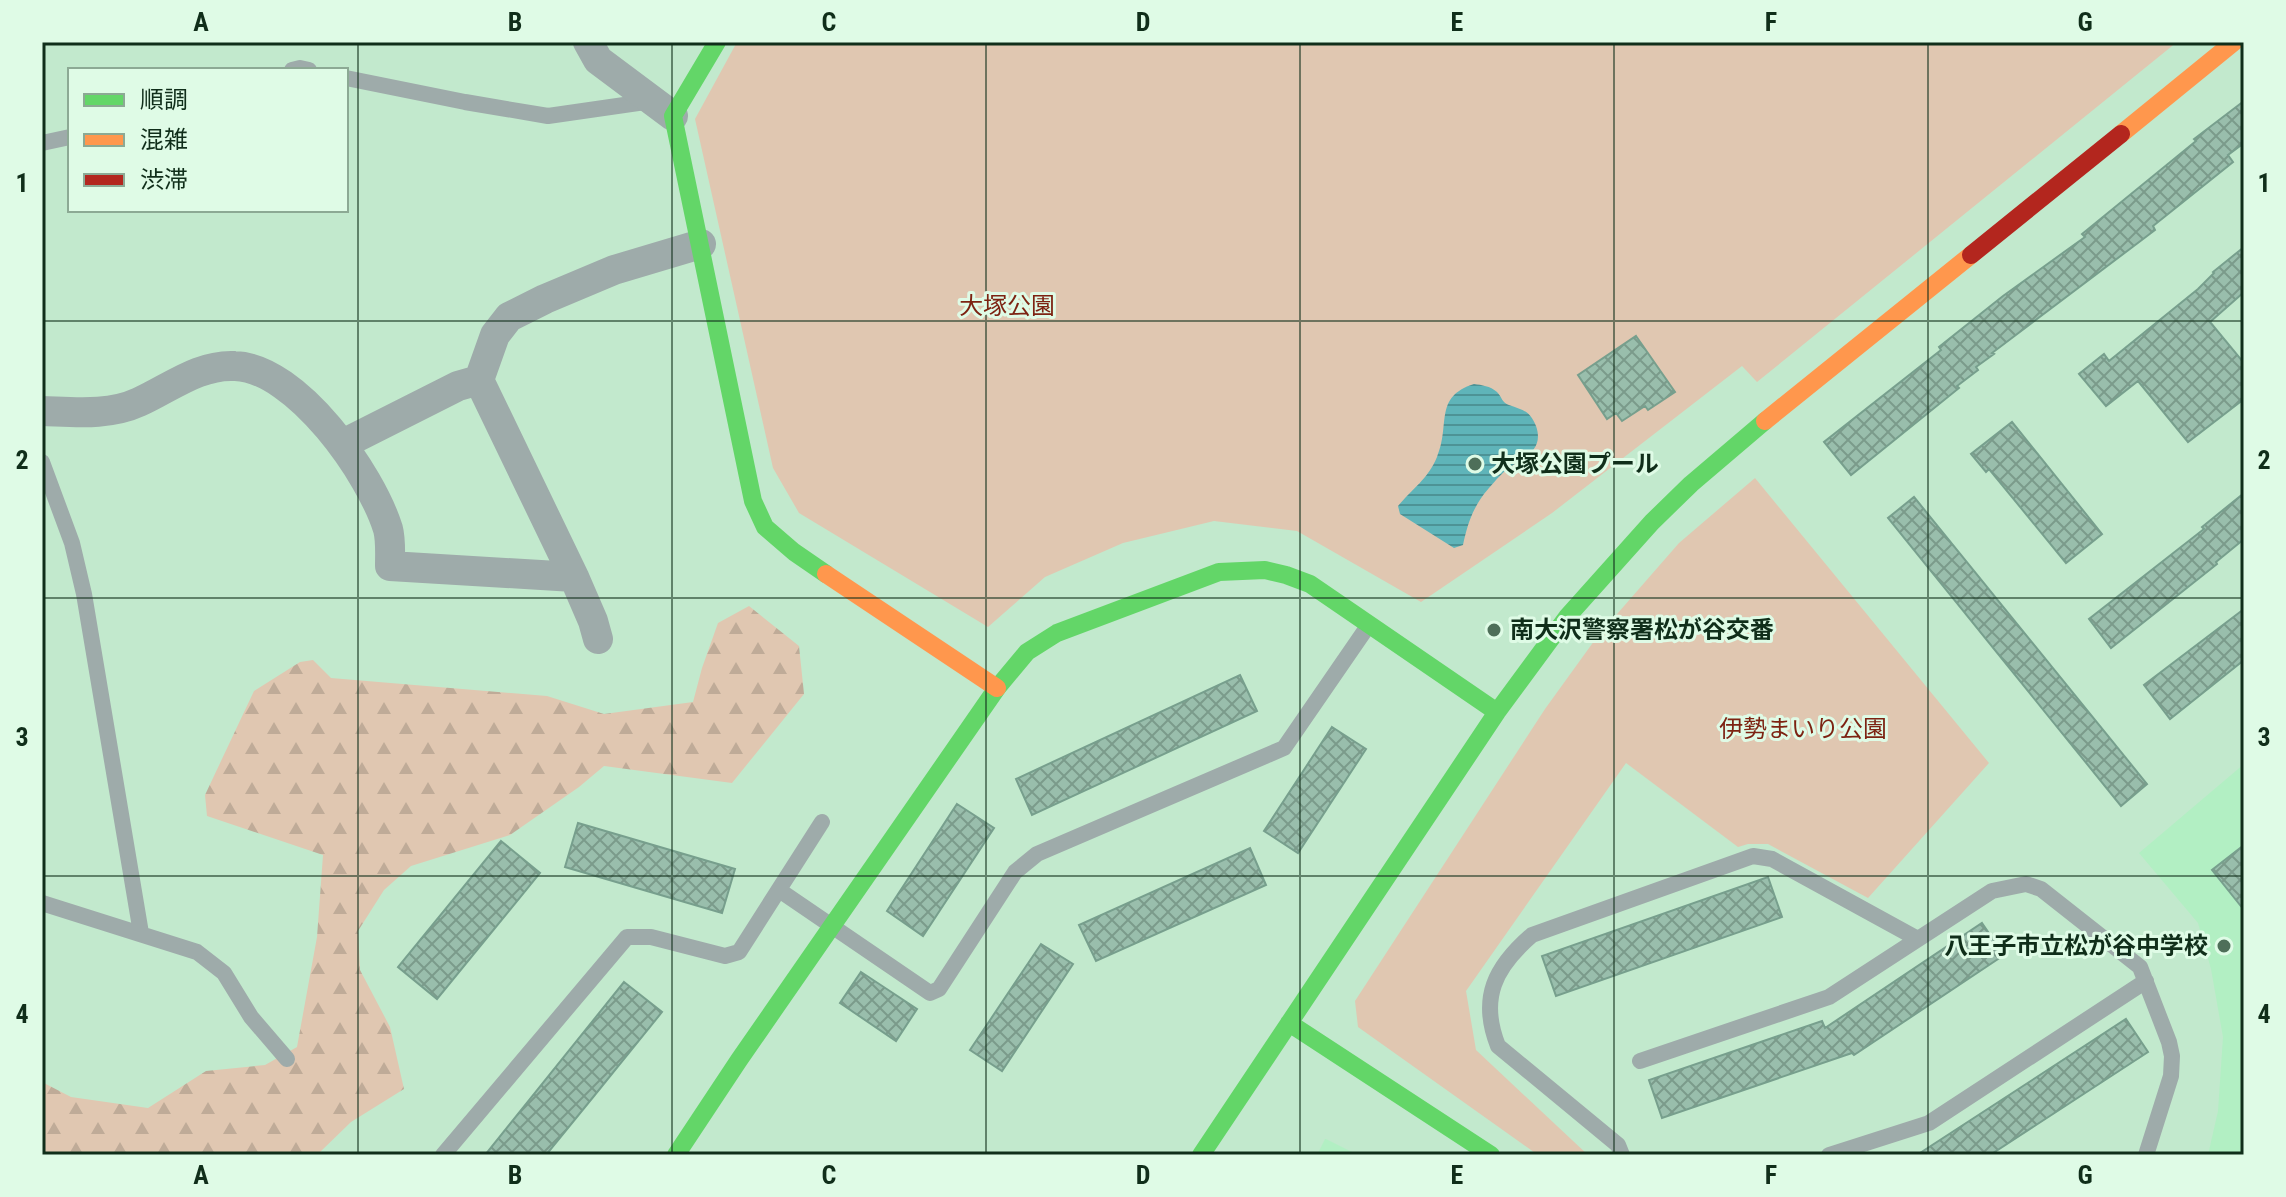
<svg xmlns="http://www.w3.org/2000/svg" width="2286" height="1197" font-family="'Roboto Condensed','Noto Sans JP',sans-serif">
  <style>
    .built { fill: #b2efc3 }
    .green { fill: #e0c7b1 }
    .forest { fill: url(#forest-firs) }
    .water { fill: url(#water-rules) }
    .building { fill: url(#building-cross-hatch); stroke: #779f8d; stroke-width: 2 }
    .lines { fill: none; stroke-linecap: round; stroke-linejoin: round }
    .lane { stroke: #9eabaa; stroke-width: 16 }
    .street { stroke: #9eabaa; stroke-width: 30 }
    .fast { stroke: #63d668; stroke-width: 18 }
    .slow { stroke: #ff974d; stroke-width: 18 }
    .jam { stroke: #b3261e; stroke-width: 18 }
    .grid { fill: none; stroke: #102e1a; stroke-width: 2; stroke-opacity: 0.55 }
    .poi-dot { fill: #4e6f59; stroke: #dffbe6; stroke-width: 3 }
    .labels { text-anchor: middle; stroke-width: 6; stroke-linejoin: round; paint-order: stroke }
    .park-label { font-size: 24px; fill: #7d2312; stroke: #dffbe6 }
    .poi-label { font-size: 24px; font-weight: bold; fill: #102e1a; stroke: #dffbe6; text-anchor: start }
    .neatline { fill: none; stroke: #102e1a; stroke-width: 3 }
    .grid-label { font-size: 26px; text-anchor: middle; font-weight: bold; fill: #102e1a }
  </style>
  <defs>
    <pattern id="forest-firs" width="22" height="20" patternUnits="userSpaceOnUse" patternTransform="scale(2)"><rect width="22" height="20" fill="#e0c7b1"/><path d="M5 1l3.5 6h-7zM16 11l3.5 6h-7z" fill="#bfab98"/></pattern>
    <pattern id="water-rules" width="6" height="5" patternUnits="userSpaceOnUse" patternTransform="scale(2)"><rect width="6" height="5" fill="#5fb4b9"/><path d="M0 2.5h6" fill="none" stroke="#4d9396"/></pattern>
    <pattern id="building-cross-hatch" width="8" height="8" patternUnits="userSpaceOnUse" patternTransform="scale(2)"><rect width="8" height="8" fill="#99beac"/><path d="M0 0l8 8M0 8l8-8" fill="none" stroke="#7b9b8b"/></pattern>
  </defs>
  <rect width="100%" height="100%" fill="#c2e9cd"/>
  <!-- built -->
  <path class="built" d="M 2244,764 L 2244,1155 L 2208,1155 L 2218,1111 L 2223,1037 L 2211,969 L 2198,923 L 2139,853 Z
    M 1325,1139 L 1326,1139 L 1358,1155 L 1317,1155 Z"/>
  <!-- green -->
  <path class="green" d="M 737,42 L 2177,42 L 1757,382 L 1742,366 L 1552,513 L 1421,602 L 1297,531 L 1214,521 L 1123,543 L 1045,577 L 988,627 L 799,513 L 773,468 L 695,119 Z
    M 1755,478 L 1989,763 L 1868,898 L 1768,844 L 1748,844 L 1738,847 L 1626,763 L 1466,991 L 1476,1050 L 1588,1155 L 1538,1155 L 1358,1027 L 1355,1001 L 1545,709 L 1597,637 L 1679,543 Z"/>
  <!-- forest -->
  <path class="forest" d="M 749,606 L 799,646 L 804,694 L 732,783 L 604,766 L 579,787 L 510,835 L 411,866 L 384,890 L 358,931 L 360,970 L 390,1027 L 404,1089 L 351,1122 L 317,1155 L 42,1155 L 42,1082 L 71,1097 L 148,1108 L 206,1071 L 265,1065 L 297,1047 L 317,937 L 323,855 L 207,816 L 205,795 L 254,691 L 300,662 L 313,660 L 331,678 L 547,696 L 604,714 L 693,702 L 702,668 L 718,623 Z"/>
  <!-- water -->
  <path class="water" d="M 1474,384 C 1482,385 1490,386 1497,392 C 1502,397 1502,403 1509,405 C 1523,410 1530,411 1536,426 C 1545,452 1521,458 1505,471 C 1498,477 1490,487 1484,494 C 1472,510 1467,526 1463,545 L 1454,548 L 1400,514 L 1398,506 C 1412,489 1428,479 1437,457 C 1451,425 1433,397 1474,384 Z"/>
  <!-- building -->
  <path class="building" d="M 2244,101 L 2244,143 L 2228,155 L 2233,162 L 2153,226 L 2155,230 L 1992,353 L 1994,354 L 1976,367 L 1978,370 L 1957,386 L 1959,388 L 1851,475 L 1824,442 L 1941,350 L 1939,347 L 2003,296 L 2085,237 L 2082,234 L 2196,141 L 2194,139 Z
    M 2244,247 L 2244,292 L 2210,322 L 2244,363 L 2244,399 L 2188,442 L 2138,381 L 2106,406 L 2079,374 L 2104,354 L 2109,361 L 2198,289 L 2214,273 L 2213,272 Z
    M 1636,336 L 1675,392 L 1648,410 L 1645,406 L 1622,421 L 1616,413 L 1607,419 L 1578,375 Z
    M 2012,422 L 2102,534 L 2066,563 L 1989,469 L 1986,472 L 1971,454 Z
    M 2244,493 L 2244,539 L 2216,562 L 2217,564 L 2111,648 L 2089,619 L 2204,529 L 2202,527 Z
    M 1914,497 L 2147,784 L 2121,806 L 1888,518 Z
    M 2244,609 L 2244,660 L 2170,719 L 2144,685 Z
    M 1240,675 L 1257,711 L 1032,815 L 1016,779 Z
    M 1332,727 L 1366,749 L 1298,853 L 1264,831 Z
    M 957,804 L 994,828 L 923,936 L 887,911 Z
    M 578,823 L 735,869 L 722,913 L 565,867 Z
    M 501,841 L 540,873 L 437,999 L 398,967 Z
    M 2244,845 L 2244,910 L 2212,870 Z
    M 1250,848 L 1266,885 L 1096,961 L 1079,925 Z
    M 1768,877 L 1782,917 L 1556,996 L 1542,956 Z
    M 1982,923 L 2004,955 L 1854,1055 L 1852,1053 L 1662,1118 L 1649,1080 L 1822,1021 L 1825,1028 Z
    M 1041,944 L 1073,964 L 1002,1071 L 970,1050 Z
    M 861,972 L 917,1009 L 896,1041 L 840,1003 Z
    M 624,982 L 662,1012 L 594,1096 L 546,1155 L 485,1155 Z
    M 2126,1019 L 2148,1052 L 1990,1155 L 1917,1155 Z"/>
  <g class="lines">
    <!-- lane -->
    <path class="lane" d="M 292,70 L 300,68 L 309,70
      M 346,78 L 465,102 L 548,116 L 652,101
      M 42,143 L 70,137
      M 42,462 L 72,543 L 84,594 L 141,933
      M 779,890 L 930,993 L 939,989 L 1015,872 L 1037,854 L 1284,748 L 1368,626
      M 42,903 L 197,952 L 224,973 L 251,1017 L 287,1059
      M 1640,1061 L 1829,997 L 1992,891 L 2026,884 L 2041,889 L 2140,967 L 2169,1042 L 2172,1056 L 2171,1076 L 2146,1155
      M 443,1155 L 627,937 L 651,937 L 725,956 L 739,952 L 822,822
      M 1622,1155 L 1618,1145 L 1498,1046 C 1479,998 1495,967 1532,935 L 1753,856 L 1772,859 L 1916,938
      M 1829,1155 L 1929,1123 L 2146,981"/>
    <!-- street -->
    <path class="street" d="M 588,42 L 598,60 L 673,116
      M 42,411 C 74,412 109,416 139,402 C 170,388 199,364 235,366 C 297,368 371,474 388,529 C 391,540 390,554 390,566 L 574,577
      M 343,444 L 458,386 L 479,380
      M 598,639 L 593,621 L 574,577 L 479,380 L 495,335 L 509,317 L 545,299 L 614,270 L 701,244"/>
    <!-- fast -->
    <path class="fast" d="M 717,42 L 673,116 L 753,501 L 765,527 L 794,552 L 826,574
      M 1289,1023 L 1491,1155
      M 676,1155 L 739,1060 L 997,688 L 1027,652 L 1057,633 L 1219,572 L 1265,570 L 1286,575 L 1310,584 L 1497,712
      M 1201,1155 L 1497,712 L 1567,617 L 1652,522 L 1691,484 L 1765,421"/>
    <!-- slow -->
    <path class="slow" d="M 2121,134 L 2234,42
      M 1765,421 L 1971,255
      M 826,574 L 997,688"/>
    <!-- jam -->
    <path class="jam" d="M 1971,255 L 2121,134"/>
  </g>
  <!-- grid -->
  <path class="grid" d="M 358,42 L 358,1155M 672,42 L 672,1155M 986,42 L 986,1155M 1300,42 L 1300,1155M 1614,42 L 1614,1155M 1928,42 L 1928,1155M 42,321 L 2244,321M 42,598 L 2244,598M 42,876 L 2244,876"/>
  <!-- markers -->
  <g class="poi-dot">
    <circle cx="1475" cy="464" r="8"/>
    <circle cx="1494" cy="630" r="8"/>
    <circle cx="2224" cy="946" r="8"/>
  </g>
  <g class="labels">
    <!-- park labels -->
    <g class="park-label">
      <text x="1007" y="314">大塚公園</text>
      <text x="1803" y="737">伊勢まいり公園</text>
    </g>
    <!-- poi labels -->
    <g class="poi-label">
      <text x="1491" y="472">大塚公園プール</text>
      <text x="1510" y="638">南大沢警察署松が谷交番</text>
      <text x="2208" y="954" text-anchor="end">八王子市立松が谷中学校</text>
    </g>
  </g>
  <!-- border -->
  <rect width="2286" height="1197" fill="none" stroke="#dffbe6" stroke-width="88"/>
  <!-- legend -->
  <rect x="68" y="68" width="280" height="144" fill="#dffbe6" stroke="#8ca994" stroke-width="2"/>
  <rect x="84" y="94" width="40" height="12" fill="#63d668" stroke="#8ca994" stroke-width="2"/>
  <text x="140" y="108" font-size="24" fill="#102e1a">順調</text>
  <rect x="84" y="134" width="40" height="12" fill="#ff974d" stroke="#8ca994" stroke-width="2"/>
  <text x="140" y="148" font-size="24" fill="#102e1a">混雑</text>
  <rect x="84" y="174" width="40" height="12" fill="#b3261e" stroke="#8ca994" stroke-width="2"/>
  <text x="140" y="188" font-size="24" fill="#102e1a">渋滞</text>
  <rect x="44" y="44" width="2198" height="1109" class="neatline"/>
  <g class="grid-label">
    <text x="201" y="31">A</text>
    <text x="515" y="31">B</text>
    <text x="829" y="31">C</text>
    <text x="1143" y="31">D</text>
    <text x="1457" y="31">E</text>
    <text x="1771" y="31">F</text>
    <text x="2085" y="31">G</text>
    <text x="22" y="192">1</text>
    <text x="2264" y="192">1</text>
    <text x="22" y="469">2</text>
    <text x="2264" y="469">2</text>
    <text x="22" y="746">3</text>
    <text x="2264" y="746">3</text>
    <text x="22" y="1023">4</text>
    <text x="2264" y="1023">4</text>
    <text x="201" y="1184">A</text>
    <text x="515" y="1184">B</text>
    <text x="829" y="1184">C</text>
    <text x="1143" y="1184">D</text>
    <text x="1457" y="1184">E</text>
    <text x="1771" y="1184">F</text>
    <text x="2085" y="1184">G</text>
  </g>
</svg>
